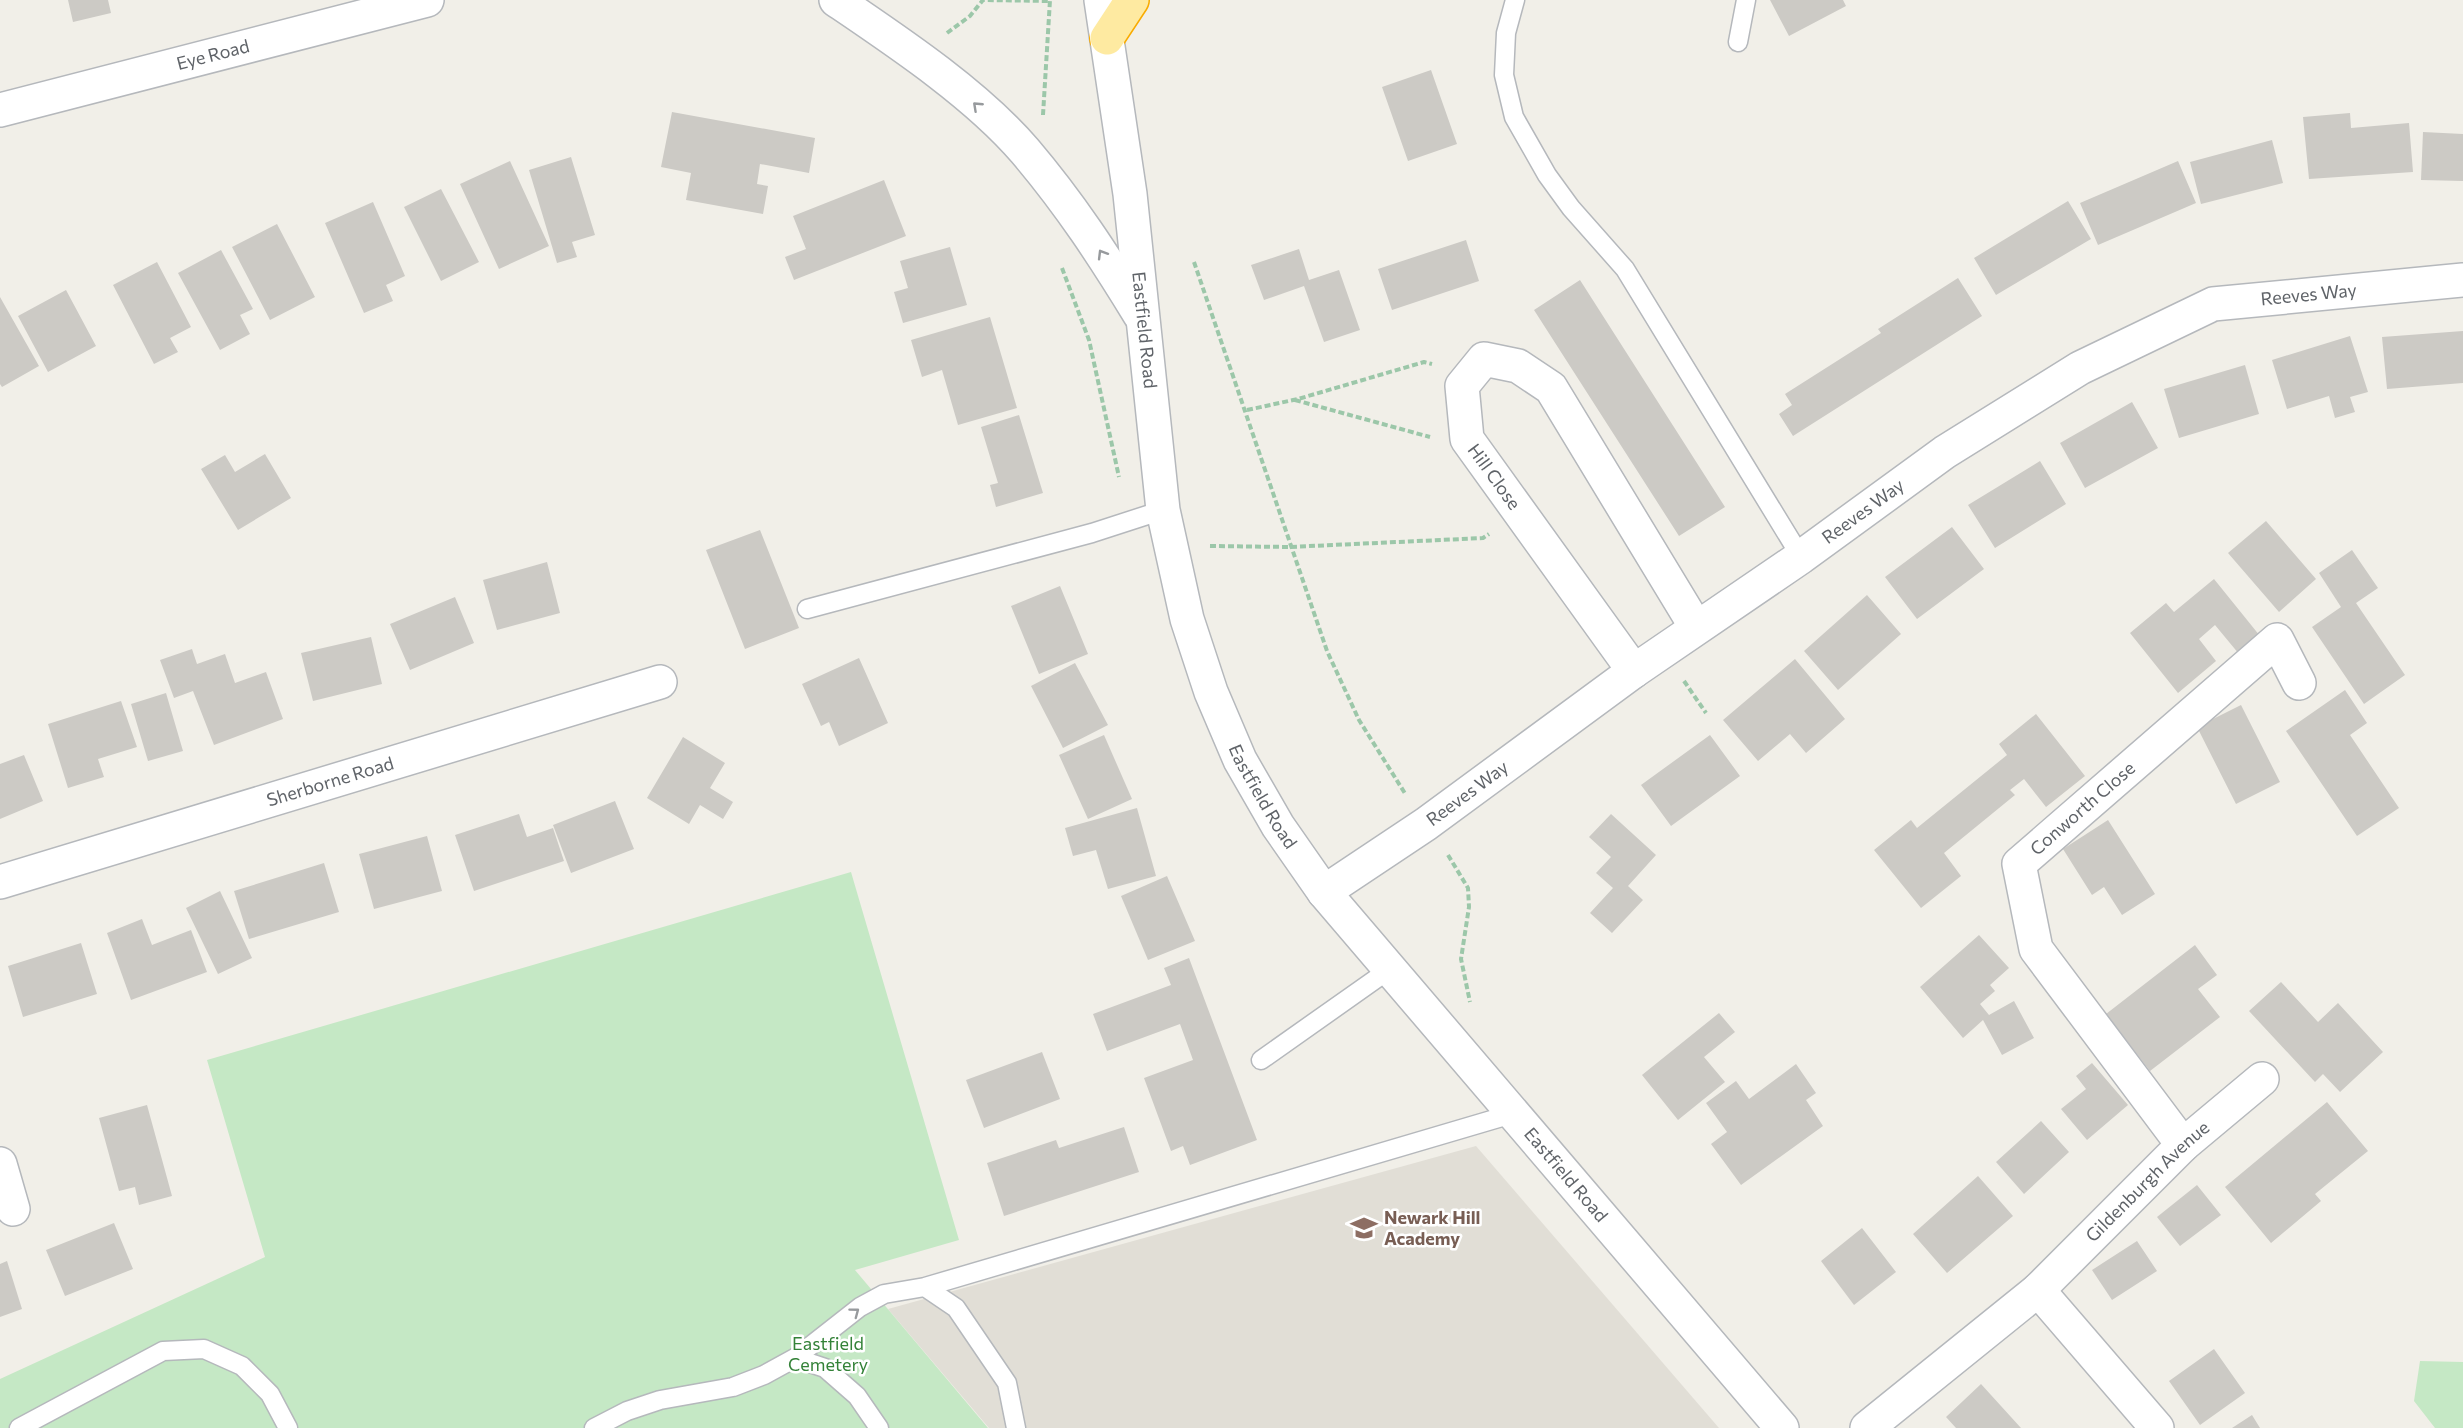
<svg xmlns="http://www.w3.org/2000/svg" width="2463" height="1428" font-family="Commissioner,sans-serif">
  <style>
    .education { fill: #e1ded6 }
    .green { fill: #c5e8c5 }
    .building { fill: #cccac5 }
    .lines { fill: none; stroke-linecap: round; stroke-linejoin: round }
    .service-casing { stroke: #b5b8bc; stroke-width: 21 }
    .minor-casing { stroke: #b5b8bc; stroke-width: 36 }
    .tertiary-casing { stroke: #b5b8bc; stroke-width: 36 }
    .trunk-casing { stroke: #f9ab00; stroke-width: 36 }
    .path { stroke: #9cc7a9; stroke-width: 4; stroke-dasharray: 6 3; stroke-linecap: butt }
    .service { stroke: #fff; stroke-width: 18 }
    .minor { stroke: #fff; stroke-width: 33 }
    .tertiary { stroke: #fff; stroke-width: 33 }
    .trunk { stroke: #feeaa1; stroke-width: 33 }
    .oneway { stroke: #979a9d }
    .labels { text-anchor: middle; stroke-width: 5; stroke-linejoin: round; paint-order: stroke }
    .street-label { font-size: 18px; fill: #5f6368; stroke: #fff }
    .education-label { font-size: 18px; font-weight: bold; fill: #785e54; stroke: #fff; text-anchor: start }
    .park-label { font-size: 18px; fill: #348238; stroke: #fff }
  </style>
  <rect width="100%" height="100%" fill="#f1efe8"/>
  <!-- education -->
  <path class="education" d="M 1476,1146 L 1719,1428 L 989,1428 L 888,1309 Z"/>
  <!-- green -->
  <path class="green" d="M 851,872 L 959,1240 L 855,1270 L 988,1428 L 0,1428 L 0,1379 L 265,1257 L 207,1060 Z
    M 2420,1361 L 2463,1362 L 2463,1428 L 2435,1428 L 2414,1401 Z"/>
  <!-- building -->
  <path class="building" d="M 68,0 L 108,0 L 111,13 L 73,22 Z
    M 1770,0 L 1843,0 L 1846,6 L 1789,36 Z
    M 1431,70 L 1457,144 L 1408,161 L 1382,87 Z
    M 672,112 L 815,138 L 809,173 L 760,164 L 757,184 L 768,186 L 763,214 L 686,200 L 691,173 L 661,167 Z
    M 2350,113 L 2351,128 L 2409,123 L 2413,172 L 2309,179 L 2303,117 Z
    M 2423,132 L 2463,134 L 2463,181 L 2421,180 Z
    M 2272,140 L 2283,183 L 2201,204 L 2190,162 Z
    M 571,157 L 595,235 L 572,242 L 577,257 L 557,263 L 529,170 Z
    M 510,161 L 549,246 L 499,269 L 460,184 Z
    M 2178,161 L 2196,203 L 2098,245 L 2080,203 Z
    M 884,180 L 906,236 L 794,280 L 785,257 L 806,249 L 793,216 Z
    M 441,189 L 479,262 L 441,281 L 404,207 Z
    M 2068,201 L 2091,239 L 1996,295 L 1974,258 Z
    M 373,202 L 405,276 L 386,285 L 393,301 L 364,313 L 325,223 Z
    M 277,224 L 315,297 L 270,320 L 232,247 Z
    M 1466,240 L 1479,281 L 1392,310 L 1378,269 Z
    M 950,247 L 967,305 L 903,323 L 894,292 L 908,288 L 900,261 Z
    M 1299,249 L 1309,280 L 1339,270 L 1360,330 L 1324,342 L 1304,286 L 1264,300 L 1251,265 Z
    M 221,250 L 253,309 L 240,315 L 250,334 L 220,350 L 178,273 Z
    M 157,262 L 191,327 L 170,338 L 178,352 L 154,364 L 113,285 Z
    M 1958,278 L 1982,316 L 1793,436 L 1779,414 L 1792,405 L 1785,394 L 1881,333 L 1878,329 Z
    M 1580,280 L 1725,507 L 1679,536 L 1534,310 Z
    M 66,290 L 96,346 L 48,372 L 18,316 Z
    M 0,297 L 39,366 L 2,387 L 0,384 Z
    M 990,317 L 1017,408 L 958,425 L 942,370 L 922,377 L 911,340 Z
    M 2463,331 L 2463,383 L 2387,389 L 2382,337 Z
    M 2350,336 L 2368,392 L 2350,397 L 2355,412 L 2335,418 L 2329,396 L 2287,409 L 2272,360 Z
    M 2245,365 L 2259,414 L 2179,438 L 2164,389 Z
    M 2132,402 L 2158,448 L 2085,488 L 2060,443 Z
    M 1019,415 L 1043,493 L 996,507 L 990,485 L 998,483 L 981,427 Z
    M 265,454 L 291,498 L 238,530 L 201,469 L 225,455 L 235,472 Z
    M 2040,461 L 2066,504 L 1995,548 L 1968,505 Z
    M 2266,521 L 2316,579 L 2279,612 L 2228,553 Z
    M 1952,527 L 1984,569 L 1917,619 L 1885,577 Z
    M 760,530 L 799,628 L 745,649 L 706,550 Z
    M 2352,550 L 2378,588 L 2356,603 L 2405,675 L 2364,704 L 2312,627 L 2341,607 L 2319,573 Z
    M 547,562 L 560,613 L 497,630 L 483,580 Z
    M 2214,579 L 2260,636 L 2239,654 L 2215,625 L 2199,639 L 2216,661 L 2178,693 L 2130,633 L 2166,603 L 2174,612 Z
    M 1060,586 L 1088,654 L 1039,674 L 1011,606 Z
    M 1867,595 L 1901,634 L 1838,690 L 1804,651 Z
    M 455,597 L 474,643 L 410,670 L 390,624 Z
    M 371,637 L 382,684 L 313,701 L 301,653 Z
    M 192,649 L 197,664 L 225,654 L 235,683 L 266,672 L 283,719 L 214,745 L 193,691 L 174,698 L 160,660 Z
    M 859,658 L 888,723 L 839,746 L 829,722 L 821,726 L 802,684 Z
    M 1795,659 L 1845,719 L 1806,753 L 1790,734 L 1758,761 L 1723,720 Z
    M 1075,663 L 1108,725 L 1063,748 L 1031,686 Z
    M 2345,690 L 2367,723 L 2350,735 L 2399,808 L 2357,836 L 2286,731 Z
    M 166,693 L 183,751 L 148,761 L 131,704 Z
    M 121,701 L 137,747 L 98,759 L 104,777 L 68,788 L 48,724 Z
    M 2241,705 L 2280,782 L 2236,804 L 2197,727 Z
    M 2036,714 L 2085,776 L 2046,807 L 2024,779 L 2010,790 L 2015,795 L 1944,853 L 1961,876 L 1921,908 L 1874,850 L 1911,820 L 1917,828 L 2007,755 L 1999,744 Z
    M 1104,735 L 1132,799 L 1088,819 L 1059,755 Z
    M 1710,735 L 1740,776 L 1671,826 L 1641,785 Z
    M 683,737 L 725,763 L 710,788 L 733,802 L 723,819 L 700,805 L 689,824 L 647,798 Z
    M 24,755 L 43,801 L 0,819 L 0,764 Z
    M 615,801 L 634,849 L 571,873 L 553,825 Z
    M 1137,808 L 1156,876 L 1108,889 L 1096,850 L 1073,856 L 1065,828 Z
    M 519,814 L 527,837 L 553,828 L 564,861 L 474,891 L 455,835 Z
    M 1611,814 L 1656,855 L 1628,886 L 1643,900 L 1612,933 L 1590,913 L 1613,888 L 1596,873 L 1611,857 L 1589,837 Z
    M 2108,820 L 2155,894 L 2122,915 L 2104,887 L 2092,895 L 2063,849 Z
    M 427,836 L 442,891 L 374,909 L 359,854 Z
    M 324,863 L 339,912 L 249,939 L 234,891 Z
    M 1167,876 L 1195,941 L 1148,960 L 1121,896 Z
    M 220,891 L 252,958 L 218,974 L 186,908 Z
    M 142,919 L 152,945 L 191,930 L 207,972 L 131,1000 L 107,933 Z
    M 1979,935 L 2009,968 L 1990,985 L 1995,991 L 1980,1004 L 1989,1015 L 2014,1001 L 2034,1038 L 2002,1055 L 1983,1020 L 1963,1038 L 1920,987 Z
    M 81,943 L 97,994 L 23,1017 L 8,966 Z
    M 2195,945 L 2217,975 L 2198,989 L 2220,1017 L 2150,1071 L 2106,1014 Z
    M 1189,958 L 1257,1140 L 1190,1165 L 1183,1146 L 1171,1151 L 1144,1078 L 1193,1060 L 1180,1024 L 1107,1051 L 1093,1014 L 1171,985 L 1164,968 Z
    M 2281,982 L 2318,1022 L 2338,1003 L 2383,1052 L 2340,1092 L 2323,1074 L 2315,1082 L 2249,1011 Z
    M 1719,1013 L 1735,1032 L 1704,1057 L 1725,1082 L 1678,1120 L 1642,1075 Z
    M 1042,1052 L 1060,1099 L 984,1128 L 966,1080 Z
    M 2092,1063 L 2128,1105 L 2087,1140 L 2061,1109 L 2086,1089 L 2076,1076 Z
    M 1796,1064 L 1816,1093 L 1806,1100 L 1823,1126 L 1741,1185 L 1711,1144 L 1727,1132 L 1706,1103 L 1736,1081 L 1749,1099 Z
    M 2327,1102 L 2368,1151 L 2315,1194 L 2321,1201 L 2271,1243 L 2225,1187 Z
    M 147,1105 L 172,1196 L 139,1205 L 135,1187 L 119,1191 L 99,1118 Z
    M 2041,1121 L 2069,1152 L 2024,1194 L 1996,1162 Z
    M 1124,1127 L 1139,1172 L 1004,1216 L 987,1163 L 1056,1140 L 1059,1148 Z
    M 1978,1176 L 2013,1216 L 1947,1273 L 1913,1234 Z
    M 2197,1185 L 2221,1215 L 2180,1246 L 2157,1217 Z
    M 114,1223 L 133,1269 L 65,1296 L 46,1250 Z
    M 1862,1228 L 1896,1272 L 1854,1305 L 1821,1261 Z
    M 2137,1241 L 2157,1271 L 2112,1300 L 2092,1270 Z
    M 7,1261 L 22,1309 L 0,1317 L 0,1264 Z
    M 2214,1349 L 2245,1393 L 2200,1425 L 2169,1381 Z
    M 1981,1384 L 2021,1428 L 1956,1428 L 1946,1417 Z
    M 2252,1415 L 2260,1428 L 2232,1428 Z"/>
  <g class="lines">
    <defs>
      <path id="service" d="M 1515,0 L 1506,33 L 1504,75 L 1514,117 L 1547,175 L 1571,208 L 1625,269 L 1801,557
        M 1738,42 L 1746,0
        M 807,609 L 1092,533 L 1163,510
        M 1261,1060 L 1390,969
        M 925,1287 L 956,1308 L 1007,1383 L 1016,1428
        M 795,1358 L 825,1368 L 857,1396 L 879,1428
        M 19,1428 L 163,1351 L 204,1349 L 242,1366 L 270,1394 L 288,1428
        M 594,1428 L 627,1411 L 660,1400 L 733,1387 L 764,1375 L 795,1358 L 860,1307 L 884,1294 L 925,1287 L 1512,1114"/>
      <g id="minor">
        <path d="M 1634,671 L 1467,439 L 1462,386 L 1484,359 L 1518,366 L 1551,388 L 1696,627"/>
        <path id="s1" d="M 0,882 L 660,682"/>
        <path id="s2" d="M 1324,892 L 1426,824 L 1634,671 L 1801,557 L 1945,452 L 2080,368 L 2213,304 L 2463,280"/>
        <path id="s3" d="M 2183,1145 L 2036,949 L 2019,864 L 2277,640 L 2299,683"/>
        <path d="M 0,1164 L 13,1209"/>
        <path d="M 2038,1290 L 2157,1428"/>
        <path id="s4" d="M 1867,1428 L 2038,1290 L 2183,1145 L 2262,1079"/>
      </g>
      <g id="tertiary">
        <path d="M 836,0 C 898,42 976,94 1025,151 C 1070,204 1104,256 1140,315"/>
        <path id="s5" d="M 1101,0 L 1130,194 L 1163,510 L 1187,619 L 1211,692 L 1240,760 L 1278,826 L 1324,892 L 1782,1428"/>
        <path id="s6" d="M 0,110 L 427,0"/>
      </g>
      <path id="trunk" d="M 1107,38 L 1132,0"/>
    </defs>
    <!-- service casing -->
    <use href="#service" class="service-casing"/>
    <!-- minor casing -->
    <use href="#minor" class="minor-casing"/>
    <!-- tertiary casing -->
    <use href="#tertiary" class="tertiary-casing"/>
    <!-- trunk casing -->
    <use href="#trunk" class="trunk-casing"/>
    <!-- path -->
    <path class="path" d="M 947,33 L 970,16 L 983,0 L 1050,1
      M 1043,115 L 1050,0
      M 1194,262 L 1327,651 L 1359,720 L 1406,795
      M 1062,268 L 1089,340 L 1119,477
      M 1295,400 L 1430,437
      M 1247,410 L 1298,399 L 1424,362 L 1432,364
      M 1210,546 L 1290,547 L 1483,538 L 1489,534
      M 1684,681 L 1706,713
      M 1448,855 L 1468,888 L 1469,907 L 1461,959 L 1470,1002"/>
    <!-- service -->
    <use href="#service" class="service"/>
    <!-- minor -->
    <use href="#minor" class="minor"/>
    <!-- tertiary -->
    <use href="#tertiary" class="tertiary"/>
    <!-- trunk -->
    <use href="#trunk" class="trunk"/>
  </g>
  <!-- one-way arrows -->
  <defs><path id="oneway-chevron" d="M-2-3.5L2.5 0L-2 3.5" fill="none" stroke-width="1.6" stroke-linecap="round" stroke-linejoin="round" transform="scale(1.5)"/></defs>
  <g class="oneway">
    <use href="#oneway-chevron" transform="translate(977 106) rotate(-137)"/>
    <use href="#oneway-chevron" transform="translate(1102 254) rotate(-121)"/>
    <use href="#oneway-chevron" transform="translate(855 1312) rotate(-37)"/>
  </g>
  <!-- icons -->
  <defs>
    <symbol id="school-bare" viewBox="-9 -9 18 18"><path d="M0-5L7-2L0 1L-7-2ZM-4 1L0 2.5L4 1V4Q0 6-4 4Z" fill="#8d6e63" stroke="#fff" stroke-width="2.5" paint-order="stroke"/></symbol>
  </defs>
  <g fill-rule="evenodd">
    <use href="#school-bare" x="1345" y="1209" width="38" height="38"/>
  </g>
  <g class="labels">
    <!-- street labels -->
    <g class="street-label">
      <text dy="6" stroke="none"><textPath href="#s6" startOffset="220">Eye Road</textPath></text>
      <text dy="6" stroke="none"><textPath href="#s2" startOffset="1164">Reeves Way</textPath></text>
      <text dy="6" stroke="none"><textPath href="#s5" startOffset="333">Eastfield Road</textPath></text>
      <text transform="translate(1494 477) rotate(54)" y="6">Hill Close</text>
      <text dy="6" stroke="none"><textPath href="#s2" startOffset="660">Reeves Way</textPath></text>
      <text dy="6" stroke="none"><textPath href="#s1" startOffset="345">Sherborne Road</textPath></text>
      <text dy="6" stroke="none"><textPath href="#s2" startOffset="174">Reeves Way</textPath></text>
      <text dy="6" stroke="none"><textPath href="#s5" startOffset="819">Eastfield Road</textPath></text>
      <text dy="6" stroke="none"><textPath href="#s3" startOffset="416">Conworth Close</textPath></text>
      <text dy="6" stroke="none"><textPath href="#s5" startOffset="1305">Eastfield Road</textPath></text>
      <text dy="6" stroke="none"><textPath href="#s4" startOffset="374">Gildenburgh Avenue</textPath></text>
    </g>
    <!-- education labels -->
    <g class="education-label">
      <text x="1384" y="1224">Newark Hill<tspan x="1384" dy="21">Academy</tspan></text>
    </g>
    <!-- park labels -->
    <g class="park-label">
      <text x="828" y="1350">Eastfield<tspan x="828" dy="21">Cemetery</tspan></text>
    </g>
  </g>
</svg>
